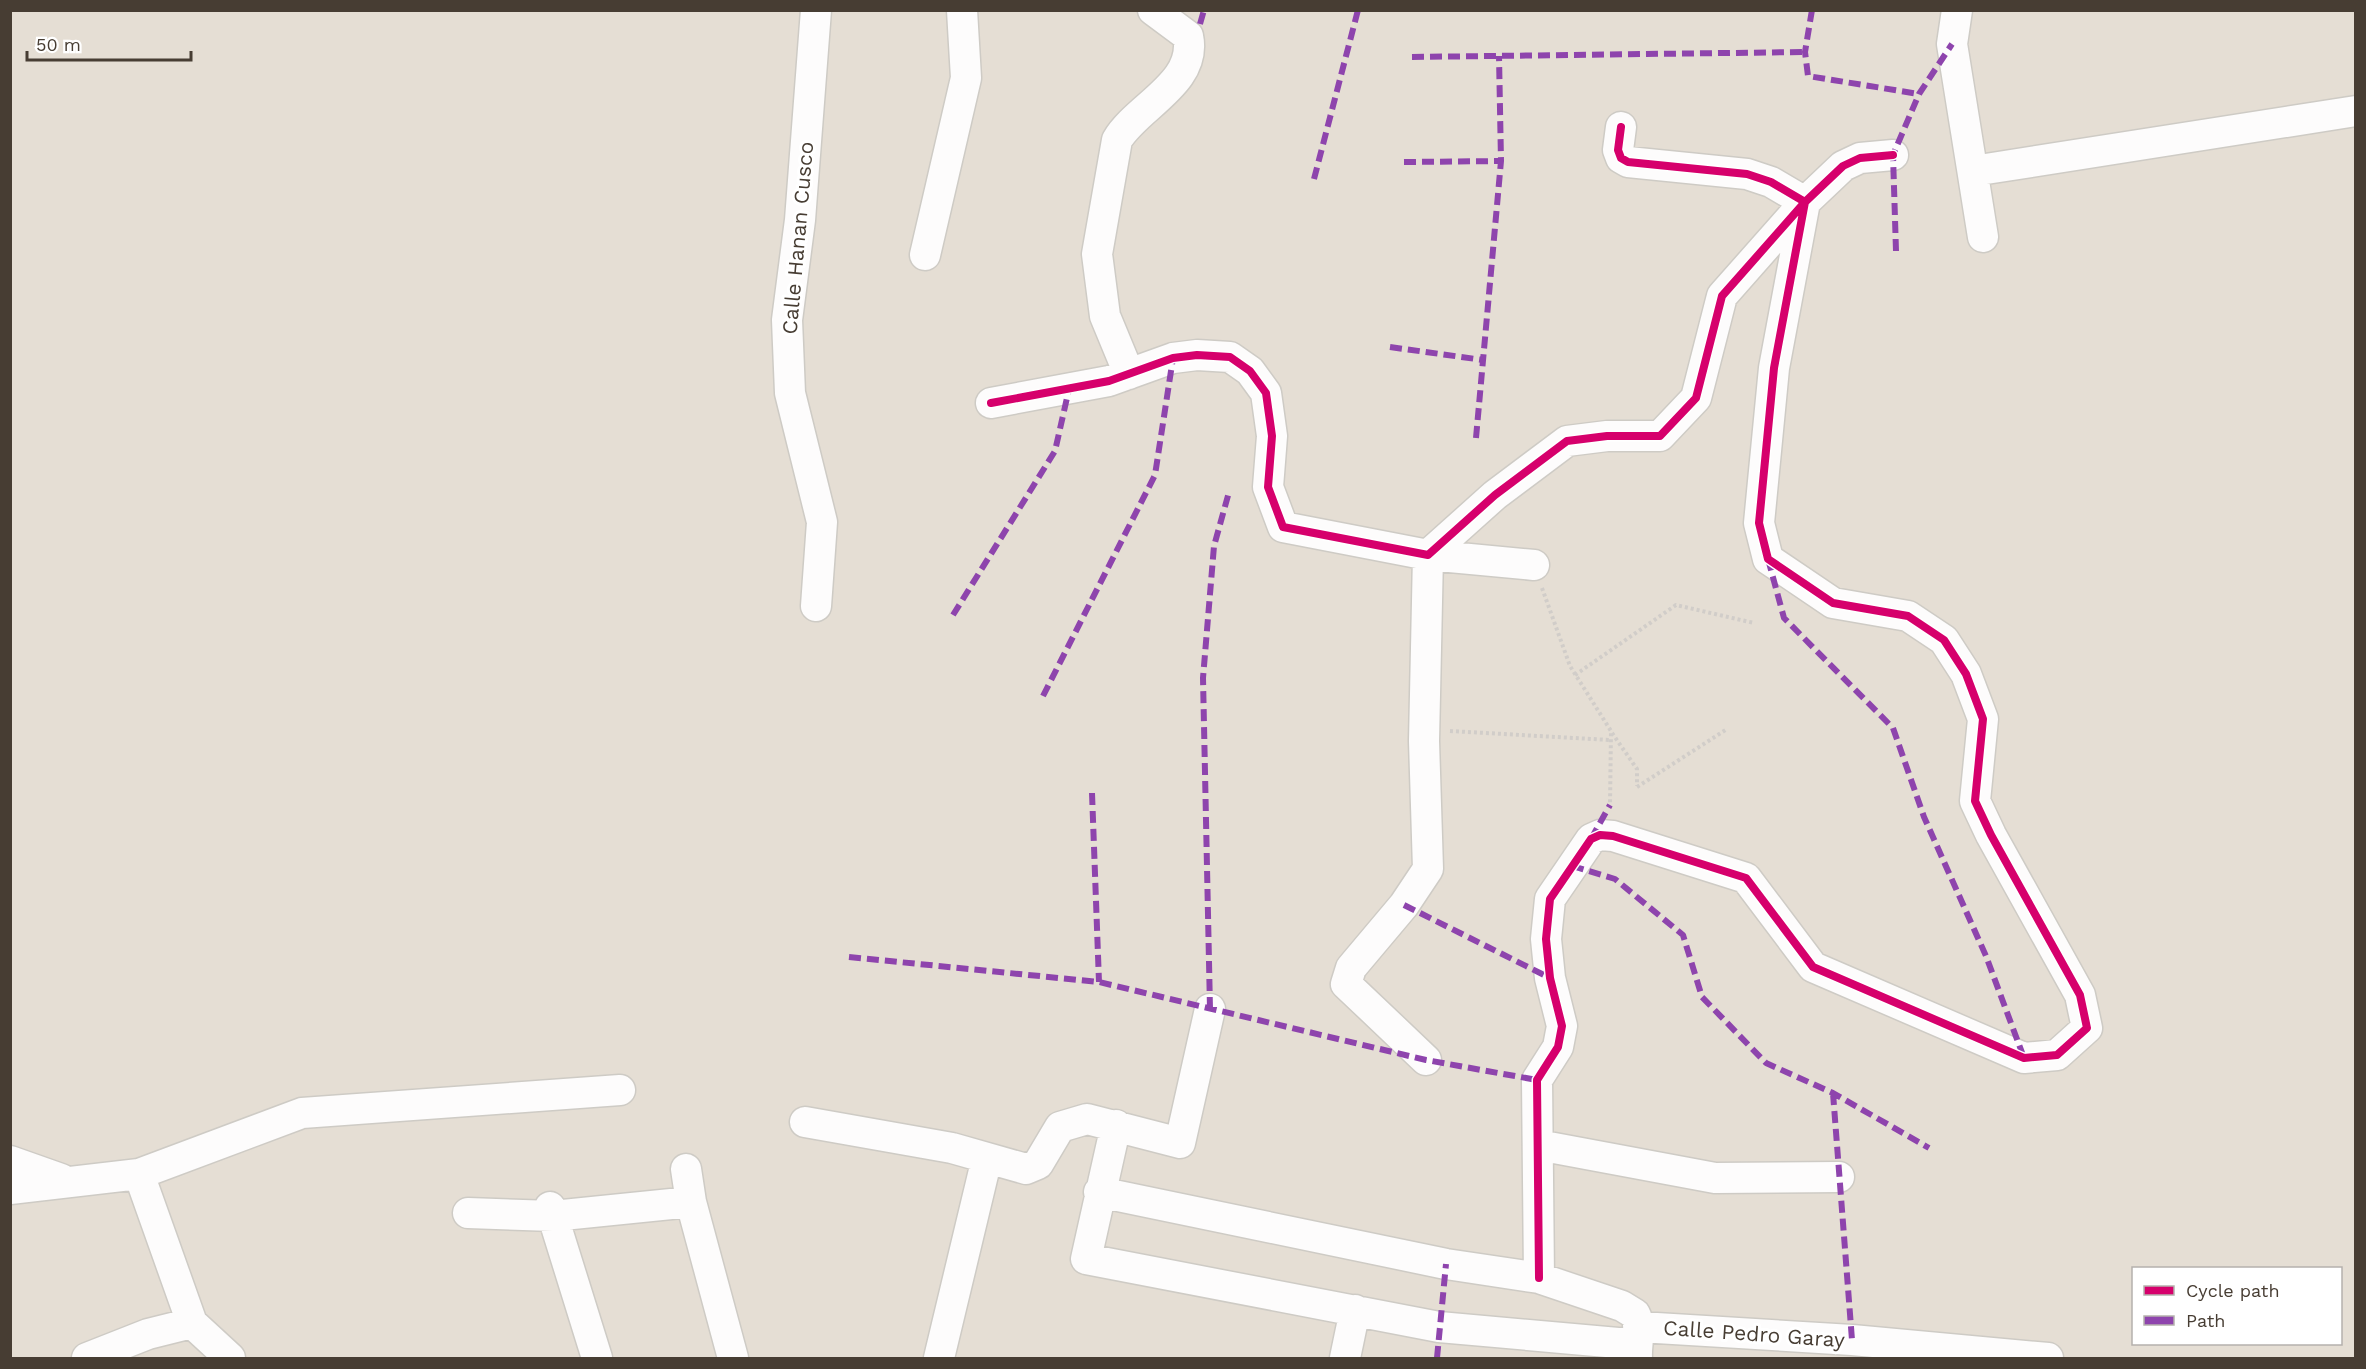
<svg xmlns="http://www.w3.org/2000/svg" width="2366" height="1369" font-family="'Work Sans',sans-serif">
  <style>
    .residential { fill: #e5ded4; fill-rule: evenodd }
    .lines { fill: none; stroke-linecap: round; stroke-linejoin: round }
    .minor-casing { stroke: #cecbc5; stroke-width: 33 }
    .path { stroke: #d1cdc9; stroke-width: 4; stroke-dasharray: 3 3; stroke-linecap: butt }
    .minor { stroke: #fdfcfc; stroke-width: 30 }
    .quiet { stroke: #8e44ad; stroke-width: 6; stroke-dasharray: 12 6; stroke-linecap: butt }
    .cycleway-casing { stroke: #fff; stroke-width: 11 }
    .cycleway { stroke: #d6006c; stroke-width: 8 }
    .labels { text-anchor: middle; stroke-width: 6; stroke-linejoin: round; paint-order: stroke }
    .street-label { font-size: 21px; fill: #473d33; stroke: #fff }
  </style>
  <rect width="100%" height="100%" fill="#f0ede8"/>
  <!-- residential -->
  <path class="residential" d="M 10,11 L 2355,11 L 2355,1358 L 11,1358 ZM 2134,1268 L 2340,1268 L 2340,1344 L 2134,1344 Z"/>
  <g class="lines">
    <defs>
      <path id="minor" d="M 1957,10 L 1952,44 L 1983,237
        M 1973,171 L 2356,111
        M 925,255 L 966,78 L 962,10
        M 1129,374 L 1105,316 L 1097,254 L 1117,140 C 1137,106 1198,83 1188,36 L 1153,10
        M 991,403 L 1109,381 L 1173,358 L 1197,355 L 1230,357 L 1250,371 L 1266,393 L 1272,436 L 1268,487 L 1283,527 L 1428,555 L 1495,495 L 1567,441 L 1607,436 L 1660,436 L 1696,398 L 1722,296 L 1805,202 L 1771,182 L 1747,174 L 1628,162 L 1621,158 L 1618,150 L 1621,127
        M 816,606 L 822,522 L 790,393 L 787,320 L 800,220 L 816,10
        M 1426,1060 L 1346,984 L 1351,968 L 1404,905 L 1428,869 L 1424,741 L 1428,555 L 1534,565
        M 805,1122 L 952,1148 L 1026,1169 L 1038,1164 L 1060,1127 L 1087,1119 L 1180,1143 L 1210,1009
        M 1116,1125 L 1086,1259 L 1439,1327 L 1618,1343 L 1629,1343 L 1636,1340
        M 1538,1145 L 1715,1178 L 1839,1177
        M 10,1161 L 61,1179
        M 686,1169 L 691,1202 L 733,1358
        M 139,1174 L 192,1323
        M 10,1189 L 139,1174 L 302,1113 L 620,1090
        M 1099,1192 L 1446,1264 L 1539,1278 L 1622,1306 L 1635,1314 C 1642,1327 1636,1343 1637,1358
        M 550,1207 L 597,1358
        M 468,1213 L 553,1216 L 691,1202
        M 1539,1278 L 1537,1080 L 1558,1047 L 1562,1026 L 1550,978 L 1546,939 L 1550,899 L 1591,839 L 1600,835 L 1613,836 L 1746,878 L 1813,967 L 2024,1058 L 2057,1055 L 2087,1028 L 2080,995 L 1991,835 L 1975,801 L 1983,719 L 1966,674 L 1944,640 L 1908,616 L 1833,603 L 1768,559 L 1759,523 L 1774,368 L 1805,202 L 1843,166 L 1860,158 L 1893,155
        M 1640,1327 L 1852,1340 L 2048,1358
        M 87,1358 L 148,1334 L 192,1323 L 230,1358
        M 939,1358 L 987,1158
        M 1345,1358 L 1355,1310"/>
    </defs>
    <!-- minor casing -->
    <use href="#minor" class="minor-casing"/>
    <!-- path -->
    <path class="path" d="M 1542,588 L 1570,666 L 1611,731 L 1610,805
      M 1575,675 L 1676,605 L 1754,623
      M 1450,731 L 1610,740
      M 1612,733 L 1637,769 L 1637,786
      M 1637,787 L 1727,729"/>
    <!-- minor -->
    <use href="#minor" class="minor"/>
    <!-- quiet -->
    <path class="quiet" d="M 1812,10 L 1805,52 L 1808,76 L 1919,94
      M 1200,24 L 1204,10
      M 1412,57 L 1805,52
      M 1404,162 L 1501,161
      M 1314,179 L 1358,10
      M 1896,251 L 1893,155 L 1919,94 L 1952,44
      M 1390,347 L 1483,360
      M 1476,438 L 1501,161 L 1499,56
      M 1768,559 L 1784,618 L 1893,728 L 1924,817 L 1986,956 L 2024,1058
      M 953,615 L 1055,451 L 1069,389
      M 1043,696 L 1155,475 L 1173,358
      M 1092,793 L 1099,982
      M 1591,839 L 1610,805
      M 1572,866 L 1615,879 L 1683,935 L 1702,997 L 1766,1063 L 1833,1093 L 1929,1148
      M 1404,905 L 1550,978
      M 849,957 L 1099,982 L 1426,1060 L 1537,1080
      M 1210,1009 L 1203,678 L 1214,546 L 1229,492
      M 1833,1093 L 1852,1340
      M 1437,1358 L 1446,1264"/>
    <defs>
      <path id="cycleway" d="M 991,403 L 1109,381 L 1173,358 L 1197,355 L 1230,357 L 1250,371 L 1266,393 L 1272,436 L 1268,487 L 1283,527 L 1428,555 L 1495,495 L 1567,441 L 1607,436 L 1660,436 L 1696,398 L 1722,296 L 1805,202 L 1771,182 L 1747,174 L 1628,162 L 1621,158 L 1618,150 L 1621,127
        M 1539,1278 L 1537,1080 L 1558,1047 L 1562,1026 L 1550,978 L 1546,939 L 1550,899 L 1591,839 L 1600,835 L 1613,836 L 1746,878 L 1813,967 L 2024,1058 L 2057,1055 L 2087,1028 L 2080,995 L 1991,835 L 1975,801 L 1983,719 L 1966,674 L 1944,640 L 1908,616 L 1833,603 L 1768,559 L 1759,523 L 1774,368 L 1805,202 L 1843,166 L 1860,158 L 1893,155"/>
    </defs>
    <!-- cycleway casing -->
    <use href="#cycleway" class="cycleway-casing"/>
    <!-- cycleway -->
    <use href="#cycleway" class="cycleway"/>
  </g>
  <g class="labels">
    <!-- street labels -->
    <g class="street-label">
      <text transform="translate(798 238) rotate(-85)" y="7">Calle Hanan Cusco</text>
      <text transform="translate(1754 1334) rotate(4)" y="7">Calle Pedro Garay</text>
    </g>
  </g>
  <!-- border -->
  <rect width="2366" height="1369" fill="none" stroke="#473d33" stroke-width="24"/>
  <!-- legend -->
  <rect x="2132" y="1267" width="210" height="78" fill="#ffffff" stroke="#b5b1ad" stroke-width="1.5"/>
  <rect x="2144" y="1286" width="30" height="9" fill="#d6006c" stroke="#b5b1ad" stroke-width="1.5"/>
  <text x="2186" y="1297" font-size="18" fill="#473d33">Cycle path</text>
  <rect x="2144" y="1316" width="30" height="9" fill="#8e44ad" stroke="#b5b1ad" stroke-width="1.5"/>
  <text x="2186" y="1327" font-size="18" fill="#473d33">Path</text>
  <!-- scale -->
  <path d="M27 51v9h164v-9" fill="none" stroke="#473d33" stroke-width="3"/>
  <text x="36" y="51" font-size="18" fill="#473d33" stroke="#ffffff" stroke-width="4.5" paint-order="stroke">50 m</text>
</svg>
